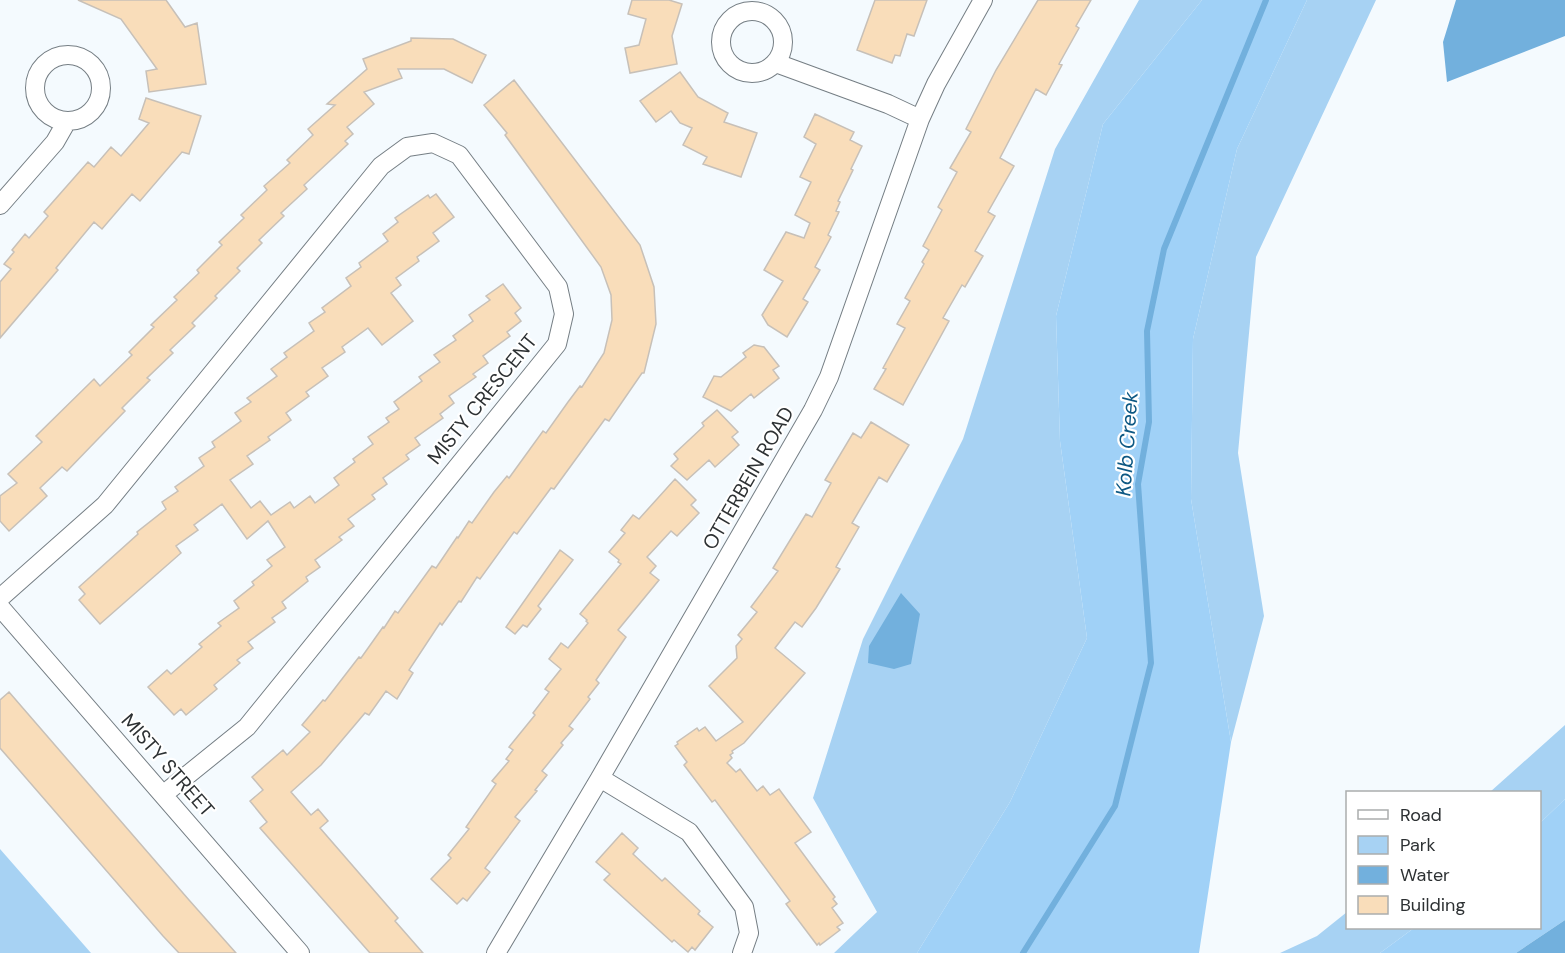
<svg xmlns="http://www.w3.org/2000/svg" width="1565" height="953" font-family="'DM Sans',sans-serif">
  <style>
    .green { fill: #a7d2f3 }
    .forest { fill: #a0d1f7 }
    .water { fill: #72b0dd }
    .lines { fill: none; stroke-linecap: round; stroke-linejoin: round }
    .stream { stroke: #72b0dd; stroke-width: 6 }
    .building { fill: #f9ddba; stroke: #c7c0b8; stroke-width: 1.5 }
    .street-casing { stroke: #757e84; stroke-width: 20 }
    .street { stroke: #fff; stroke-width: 18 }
    .labels { text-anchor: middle; stroke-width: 4.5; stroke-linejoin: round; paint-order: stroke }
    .street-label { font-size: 20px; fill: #2d3133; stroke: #fff }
    .water-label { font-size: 21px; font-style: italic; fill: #0d5883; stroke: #fff }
  </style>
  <rect width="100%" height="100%" fill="#f4fafe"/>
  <!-- green -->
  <path class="green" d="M 1139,0 L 1202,0 L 1103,124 L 1056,316 L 1060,441 L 1087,638 L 1010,802 L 917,953 L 834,953 L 877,912 L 813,798 L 863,639 L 963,439 L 1055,149 Z
    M 1307,0 L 1376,0 L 1256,257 L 1238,453 L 1264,616 L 1231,742 L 1191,499 L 1193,339 L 1237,149 Z
    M 1565,725 L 1565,799 L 1540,823 L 1540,792 L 1490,792 Z
    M 0,849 L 91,953 L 0,953 Z
    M 1347,912 L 1348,928 L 1414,928 L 1380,953 L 1280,953 L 1317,936 Z"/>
  <!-- forest -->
  <path class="forest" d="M 1202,0 L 1307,0 L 1237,149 L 1193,339 L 1191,499 L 1231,742 L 1199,953 L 917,953 L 1010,802 L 1087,638 L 1060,441 L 1056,316 L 1103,124 Z
    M 1565,799 L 1565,920 L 1516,953 L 1380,953 L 1414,928 L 1540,928 L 1540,823 Z"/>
  <!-- water -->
  <path class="water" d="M 1456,0 L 1565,0 L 1565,36 L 1447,82 L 1443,42 Z
    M 901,593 L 920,614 L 911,664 L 894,669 L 868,663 L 869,646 Z
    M 1565,920 L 1565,953 L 1516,953 Z"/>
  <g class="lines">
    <!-- stream -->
    <path class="stream" d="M 1023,953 L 1115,806 L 1151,663 L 1138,484 L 1149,422 L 1147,331 L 1164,249 L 1266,0"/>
  </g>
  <!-- building -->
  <path class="building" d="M 78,0 L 166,0 L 185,27 L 197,23 L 206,84 L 149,92 L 146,71 L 157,69 L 121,19 Z
    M 632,0 L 669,0 L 682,4 L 672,36 L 677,64 L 630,73 L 625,48 L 639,45 L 646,19 L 628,14 Z
    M 875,0 L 927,0 L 914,36 L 907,34 L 900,56 L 895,55 L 892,63 L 857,50 Z
    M 1038,0 L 1091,0 L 1076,26 L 1079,28 L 1059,64 L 1062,65 L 1046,95 L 1036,89 L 1000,158 L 1014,166 L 988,212 L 995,216 L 975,251 L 983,256 L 965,287 L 962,285 L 943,318 L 949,321 L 903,405 L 874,389 L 886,369 L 883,368 L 905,328 L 897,324 L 910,301 L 905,298 L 924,264 L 922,262 L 929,250 L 923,246 L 942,210 L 938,207 L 957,172 L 950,168 L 971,132 L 966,129 L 996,70 Z
    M 411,38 L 453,39 L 486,55 L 472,83 L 444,69 L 398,69 L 402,78 L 364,92 L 374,104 L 347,127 L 353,134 L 345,141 L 348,144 L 304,185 L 307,189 L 281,213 L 284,216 L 259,240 L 262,243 L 237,268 L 240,271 L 215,296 L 217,298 L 192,323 L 195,326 L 170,350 L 173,353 L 147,378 L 150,380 L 122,408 L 125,411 L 67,471 L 62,467 L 40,488 L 47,496 L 9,531 L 0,521 L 0,496 L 17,483 L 8,474 L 42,442 L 36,436 L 94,379 L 100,386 L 132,355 L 129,352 L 154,327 L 151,325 L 177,300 L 174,297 L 199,273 L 197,270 L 222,245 L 219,242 L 244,218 L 241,215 L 267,190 L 264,186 L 290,163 L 287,160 L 313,135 L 308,129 L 335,105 L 327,104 L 367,69 L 363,59 L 411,41 Z
    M 680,72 L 698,97 L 728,113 L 724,122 L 757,133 L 741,177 L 703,164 L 707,157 L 683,145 L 692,128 L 680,123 L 671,111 L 656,122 L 640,101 Z
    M 514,80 L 640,245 L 654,287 L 656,324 L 644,373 L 642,373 L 609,421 L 605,419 L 554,489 L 551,488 L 517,534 L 514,532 L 480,579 L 477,577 L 461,602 L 459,601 L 442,625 L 440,623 L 409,670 L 413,673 L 397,699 L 386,691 L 369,715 L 365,713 L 321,765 L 291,792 L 311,815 L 318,809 L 328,821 L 320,828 L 398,918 L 395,921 L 423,953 L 370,953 L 260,828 L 267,822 L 250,801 L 263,790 L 252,777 L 283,750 L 287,755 L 310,732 L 302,725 L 323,700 L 325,701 L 359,657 L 361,658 L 383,627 L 384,628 L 395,611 L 398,613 L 432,566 L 436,568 L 457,537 L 458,538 L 469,521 L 472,523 L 494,492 L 507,476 L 509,478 L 543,431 L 546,433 L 568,402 L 580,386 L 582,387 L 604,353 L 612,320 L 611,295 L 601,267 L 505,135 L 507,133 L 484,105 Z
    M 146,98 L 201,116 L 189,154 L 182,152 L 140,201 L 132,194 L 102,229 L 94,222 L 56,268 L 58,270 L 0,338 L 0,282 L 11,269 L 4,264 L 14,252 L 12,250 L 25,234 L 29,238 L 48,216 L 44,212 L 88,162 L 94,167 L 111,147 L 121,156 L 149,123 L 139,119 Z
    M 815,114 L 854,132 L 850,140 L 862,146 L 851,169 L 853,170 L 838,201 L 840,202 L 836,211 L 839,212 L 828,235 L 831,237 L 815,267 L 820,270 L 803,299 L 808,302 L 787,337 L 768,325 L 762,315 L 783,281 L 764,270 L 786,232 L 804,238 L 810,223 L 795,215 L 811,182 L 800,177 L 816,144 L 804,137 Z
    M 436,194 L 454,217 L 433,233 L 439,241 L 417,257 L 419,261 L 396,278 L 401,285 L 391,293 L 413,321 L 382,345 L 368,328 L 342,347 L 345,352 L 322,368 L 328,376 L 306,392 L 309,396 L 286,413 L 291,420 L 268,437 L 270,440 L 247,456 L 253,464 L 230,480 L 251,508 L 260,501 L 271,515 L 290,502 L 294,508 L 310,496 L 315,503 L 339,485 L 334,478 L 355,462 L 353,459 L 373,444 L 368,437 L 389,422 L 386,418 L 399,409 L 394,402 L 422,381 L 419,377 L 440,362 L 434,355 L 456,340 L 453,336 L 473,321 L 469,315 L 490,300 L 486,296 L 503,284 L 521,308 L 515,313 L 521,321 L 507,332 L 510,336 L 483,356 L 488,363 L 473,374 L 476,377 L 449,396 L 454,403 L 440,414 L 443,418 L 415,438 L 420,445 L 406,455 L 409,459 L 383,478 L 387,484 L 372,495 L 375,499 L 348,519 L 354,526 L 339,537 L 342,540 L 315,560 L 320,567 L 306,577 L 308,581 L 282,602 L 286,608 L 272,618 L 275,622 L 248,642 L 253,648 L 237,660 L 240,663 L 214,685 L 217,689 L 186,715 L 181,709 L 174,715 L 148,687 L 167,670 L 171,674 L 202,647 L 199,644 L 221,626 L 218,623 L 239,608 L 234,601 L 254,585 L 252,582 L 272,566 L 267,560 L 285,547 L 268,521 L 247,539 L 222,504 L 194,525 L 198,530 L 176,546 L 181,553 L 100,624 L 79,600 L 85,594 L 79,587 L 138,534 L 137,532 L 166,509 L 162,502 L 178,491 L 175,487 L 204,466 L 199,458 L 215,447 L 212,442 L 241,421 L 235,413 L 251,402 L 247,398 L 277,376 L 271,369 L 287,357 L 284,353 L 314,331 L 309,323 L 325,312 L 322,308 L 351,286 L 346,278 L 361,267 L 359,263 L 388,241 L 383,234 L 398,222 L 395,218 L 428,195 L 430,198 Z
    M 754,345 L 764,347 L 779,366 L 773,370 L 779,378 L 754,398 L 751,394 L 731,411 L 703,397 L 714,376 L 721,377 L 746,357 L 743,353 Z
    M 717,410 L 738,432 L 732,437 L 739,445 L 715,467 L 709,460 L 687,480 L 671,466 L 678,459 L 674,454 L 704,426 L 702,423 Z
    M 871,422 L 909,445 L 887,482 L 879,477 L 852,523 L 859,527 L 836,567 L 840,569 L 816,608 L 802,627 L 795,622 L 775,648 L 805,673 L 744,743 L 732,751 L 733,753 L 730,755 L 732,758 L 727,763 L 736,772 L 740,769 L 757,791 L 763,786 L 770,795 L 779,789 L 811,832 L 795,843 L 835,897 L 833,899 L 837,904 L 832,908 L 843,923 L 837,927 L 840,930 L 820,945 L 819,943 L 817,945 L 786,904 L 790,901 L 715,800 L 712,802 L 684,765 L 687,762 L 675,746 L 678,744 L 677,742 L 697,728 L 699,731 L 705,727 L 716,741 L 743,722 L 709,686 L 737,658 L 736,646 L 742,639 L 738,635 L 757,612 L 751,607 L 778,571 L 773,568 L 806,514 L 812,517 L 831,483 L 825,480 L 853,433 L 861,438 Z
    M 675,479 L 696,500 L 691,505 L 699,513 L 677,536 L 671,531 L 647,557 L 656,566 L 650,573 L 659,580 L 618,630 L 626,637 L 596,680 L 599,683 L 588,697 L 590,699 L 569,726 L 573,729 L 561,743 L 563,745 L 542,771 L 547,775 L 535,790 L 537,791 L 515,817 L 520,821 L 485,868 L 490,872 L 467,901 L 463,898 L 457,904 L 431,879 L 451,858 L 448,855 L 469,829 L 466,827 L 496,784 L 492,781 L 509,761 L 506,759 L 513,750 L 509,747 L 535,715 L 533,713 L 549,692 L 545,689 L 561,669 L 549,659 L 561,643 L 568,648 L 588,623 L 586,621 L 587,620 L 580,614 L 621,564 L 618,562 L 619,560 L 609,552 L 625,533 L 621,530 L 633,515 L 639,519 Z
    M 560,550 L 573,560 L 538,606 L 541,609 L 527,627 L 523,625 L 515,634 L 506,627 Z
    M 9,692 L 189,900 L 236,953 L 179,953 L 163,936 L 0,748 L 0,700 Z
    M 622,833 L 638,848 L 633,854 L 662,881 L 665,878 L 700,911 L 698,914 L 713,927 L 695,950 L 692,947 L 688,952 L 674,940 L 672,942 L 604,880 L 610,874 L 596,862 Z"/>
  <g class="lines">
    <defs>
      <path id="street" d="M721 42a31 31 0 1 1 62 0a31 31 0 1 1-62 0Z
        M35 88a33 33 0 1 1 66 0a33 33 0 1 1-66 0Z
        M 776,63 L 888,104 L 920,119
        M 0,205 L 55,142 L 67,121
        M 0,598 L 105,505 L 381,166 L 407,147 L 433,143 L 459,155 L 558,287 L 564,314 L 557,344 L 247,727 L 164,794
        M 0,607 L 300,953
        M 600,778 L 689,832 L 744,907 L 749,933 L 742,953
        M 496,953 L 600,778 L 813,410 L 829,377 L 920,119 L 936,84 L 983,0"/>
    </defs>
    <!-- street casing -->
    <use href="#street" class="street-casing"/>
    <!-- street -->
    <use href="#street" class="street"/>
  </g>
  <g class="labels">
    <!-- street labels -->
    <g class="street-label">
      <text transform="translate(482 399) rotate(-51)" y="7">MISTY CRESCENT</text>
      <text transform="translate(748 478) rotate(-60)" y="7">OTTERBEIN ROAD</text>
      <text transform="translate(168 765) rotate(49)" y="7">MISTY STREET</text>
    </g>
    <!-- water labels -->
    <g class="water-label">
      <text transform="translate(1127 444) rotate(-86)" y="7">Kolb Creek</text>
    </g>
  </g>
  <!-- legend -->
  <rect x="1346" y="791" width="195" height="138" fill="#ffffff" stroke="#abadad" stroke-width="1.5"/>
  <rect x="1358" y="810" width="30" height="9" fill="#ffffff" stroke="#abadad" stroke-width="1.5"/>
  <text x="1400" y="821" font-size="18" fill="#2d3133">Road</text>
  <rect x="1358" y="836" width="30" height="18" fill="#a7d2f3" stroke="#abadad" stroke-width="1.5"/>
  <text x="1400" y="851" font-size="18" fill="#2d3133">Park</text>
  <rect x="1358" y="866" width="30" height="18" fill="#72b0dd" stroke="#abadad" stroke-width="1.5"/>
  <text x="1400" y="881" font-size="18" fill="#2d3133">Water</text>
  <rect x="1358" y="896" width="30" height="18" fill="#f9ddba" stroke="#abadad" stroke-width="1.5"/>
  <text x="1400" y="911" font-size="18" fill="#2d3133">Building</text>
</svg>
